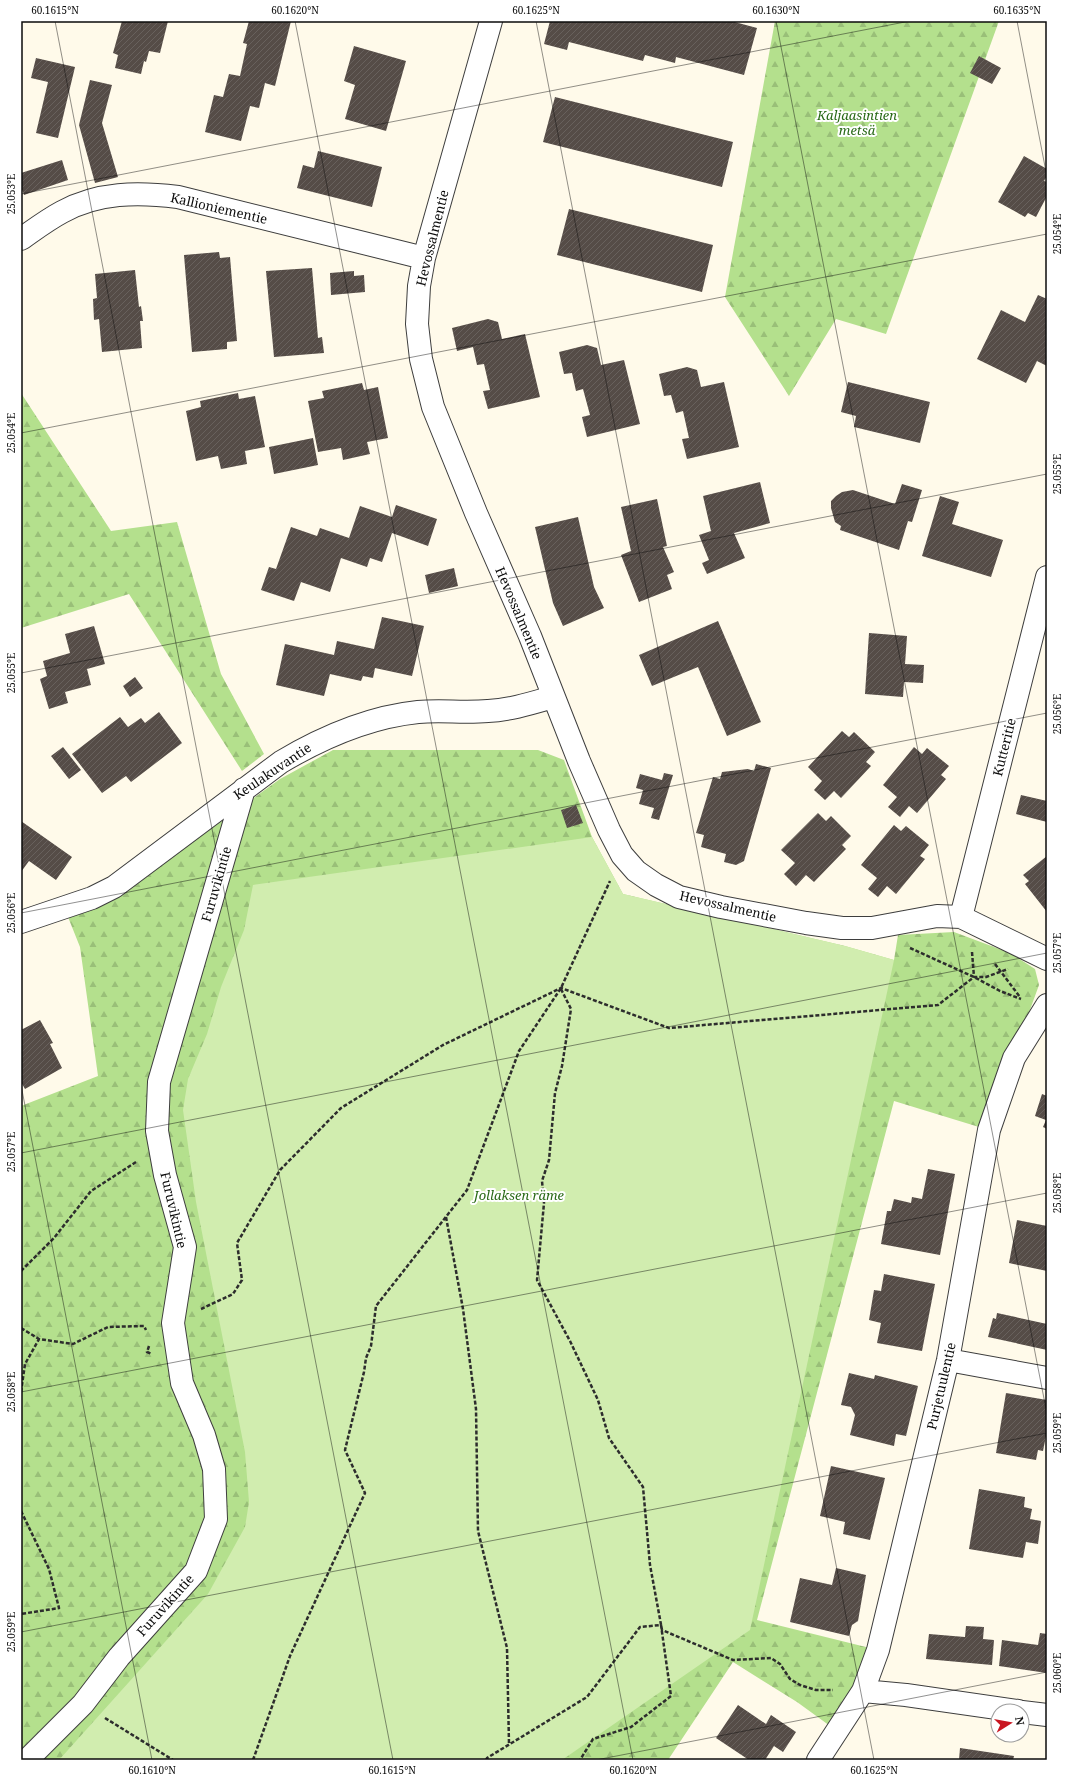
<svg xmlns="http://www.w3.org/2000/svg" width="1068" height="1781" font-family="'Noto Serif',serif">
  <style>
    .forest { fill: url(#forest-firs) }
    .park { fill: #d1edaf }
    .building { fill: url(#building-hatch) }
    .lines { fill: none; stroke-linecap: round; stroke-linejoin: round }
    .minor-casing { stroke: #3e3e3e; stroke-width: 24 }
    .path { stroke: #2d2d2d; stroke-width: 2.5; stroke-dasharray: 4 2; stroke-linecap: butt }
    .minor { stroke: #fff; stroke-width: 22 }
    .ticks { fill: none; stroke: #0b0b0b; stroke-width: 1; stroke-opacity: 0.45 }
    .labels { text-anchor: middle; stroke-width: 4; stroke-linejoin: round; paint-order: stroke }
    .park-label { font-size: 13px; font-style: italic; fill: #286916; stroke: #fff }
    .street-label { font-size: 13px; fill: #0b0b0b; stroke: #fff }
    .neatline { fill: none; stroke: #0b0b0b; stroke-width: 1.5 }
    .ticks-label { font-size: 10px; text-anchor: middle; fill: #0b0b0b }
  </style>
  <defs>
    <pattern id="forest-firs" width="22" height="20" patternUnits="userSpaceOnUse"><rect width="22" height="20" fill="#b4e08d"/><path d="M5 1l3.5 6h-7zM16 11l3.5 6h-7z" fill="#99bf78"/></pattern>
    <pattern id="building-hatch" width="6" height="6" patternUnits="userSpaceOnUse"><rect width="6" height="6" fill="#554c47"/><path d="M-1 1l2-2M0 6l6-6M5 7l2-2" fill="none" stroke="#68615d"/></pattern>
  </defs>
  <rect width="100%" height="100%" fill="#fffaea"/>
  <!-- forest -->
  <path class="forest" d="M 775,21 L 999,21 L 886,334 L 836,319 L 789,396 L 725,297 Z
    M 21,393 L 111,531 L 177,522 L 221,674 L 264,754 L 242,771 L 129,594 L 21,628 Z
    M 333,750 L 538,750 L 564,760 L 592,837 L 623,894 L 845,946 L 894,960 L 898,935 L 954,932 L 1010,953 L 1035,969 L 1039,985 L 1027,1018 L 979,1127 L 894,1101 L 757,1620 L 878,1650 L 837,1731 L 797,1702 L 733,1662 L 668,1760 L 21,1760 L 21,1106 L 98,1076 L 80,947 L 68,917 L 124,894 L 190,844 L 280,779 Z"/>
  <!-- park -->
  <path class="park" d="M 592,837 L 623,894 L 845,946 L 894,960 L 750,1630 L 562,1760 L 59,1760 L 208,1594 L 245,1527 L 249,1502 L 245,1452 L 196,1202 L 183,1110 L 188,1079 L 207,1034 L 221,987 L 244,930 L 253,885 Z"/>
  <!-- building -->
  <path class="building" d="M 122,21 L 168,21 L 160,53 L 149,51 L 146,62 L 144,61 L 141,74 L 115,68 L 118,55 L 113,53 Z
    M 249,21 L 291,21 L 275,86 L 265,83 L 259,108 L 250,106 L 241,141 L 205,132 L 214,95 L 223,97 L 229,74 L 240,76 L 247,44 L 243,43 Z
    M 550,21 L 731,21 L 757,28 L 744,75 L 676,57 L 675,63 L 645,55 L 643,61 L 569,42 L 567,50 L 544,44 Z
    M 354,46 L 406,61 L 386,131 L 345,119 L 355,85 L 344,81 Z
    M 979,56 L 1001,68 L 992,84 L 970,73 Z
    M 36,58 L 75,67 L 58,138 L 36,133 L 48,82 L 31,78 Z
    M 90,80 L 112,85 L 102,123 L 118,177 L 95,183 L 79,125 Z
    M 555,97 L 733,142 L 722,187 L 543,142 Z
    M 318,151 L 382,167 L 372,207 L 297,188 L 303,165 L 314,168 Z
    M 1024,156 L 1047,169 L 1047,176 L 1044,181 L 1047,182 L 1047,196 L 1036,217 L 1028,213 L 1025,217 L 998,202 Z
    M 62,160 L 68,180 L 24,195 L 21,187 L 21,173 Z
    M 569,209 L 713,245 L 702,292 L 557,255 Z
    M 219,252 L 220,258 L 230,257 L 237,341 L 227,342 L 227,349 L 192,352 L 184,255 Z
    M 312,268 L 318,338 L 322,337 L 324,353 L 274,357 L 266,271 Z
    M 135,270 L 139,307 L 141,306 L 143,321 L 140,321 L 142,348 L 102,352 L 99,319 L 94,320 L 93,299 L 97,298 L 95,274 Z
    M 354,271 L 354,276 L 364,275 L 365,292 L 331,295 L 330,273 Z
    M 1038,295 L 1047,299 L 1047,366 L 1037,361 L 1026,383 L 977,359 L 1001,310 L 1025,322 Z
    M 488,319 L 498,322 L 502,339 L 525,334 L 540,397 L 488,409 L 483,391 L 490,390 L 484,364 L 477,365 L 473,347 L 457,351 L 452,328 Z
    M 587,345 L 597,348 L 601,365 L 624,360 L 640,424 L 587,437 L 582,417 L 590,415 L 583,389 L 576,391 L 572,373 L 564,374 L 559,352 Z
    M 687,367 L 697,370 L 701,387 L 724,382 L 739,447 L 687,459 L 682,439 L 689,438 L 683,411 L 676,413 L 671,395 L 664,396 L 659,374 Z
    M 848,382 L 930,402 L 920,443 L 854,427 L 856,416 L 841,412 Z
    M 362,383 L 364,390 L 378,387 L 388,438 L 367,442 L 370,454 L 343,460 L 341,448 L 318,452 L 308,401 L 324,398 L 322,391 Z
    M 238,393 L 239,399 L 255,396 L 265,447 L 245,451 L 247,464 L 221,469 L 218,456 L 196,461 L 186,411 L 201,407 L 200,401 Z
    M 313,438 L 318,465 L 274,474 L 269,447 Z
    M 760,482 L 770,523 L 734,533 L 745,558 L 707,574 L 702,563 L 709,560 L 699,535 L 711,531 L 703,496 Z
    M 902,484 L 922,490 L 912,522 L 908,521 L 899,550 L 840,530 L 841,526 L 835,522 L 831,508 L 831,501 L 836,496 L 842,492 L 853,490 L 895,504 Z
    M 940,496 L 959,502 L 952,524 L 1003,540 L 991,577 L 922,556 Z
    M 657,499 L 667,546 L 663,547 L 674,572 L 667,575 L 672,589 L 639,602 L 621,555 L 631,551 L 621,507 Z
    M 396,505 L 437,519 L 428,546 L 392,533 L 382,562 L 370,558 L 367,567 L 341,558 L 330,592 L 301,582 L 294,601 L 261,590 L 269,567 L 276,569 L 291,527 L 317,536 L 320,528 L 349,538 L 360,506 L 392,517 Z
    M 578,517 L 594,587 L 604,608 L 563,626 L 553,603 L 535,527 Z
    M 454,568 L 458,586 L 429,593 L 425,575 Z
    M 382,617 L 424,626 L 412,676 L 375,668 L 373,678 L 363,676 L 361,681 L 330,674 L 324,696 L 276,685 L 285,644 L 334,655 L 337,641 L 374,649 Z
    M 718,621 L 761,722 L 727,736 L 698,667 L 652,686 L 639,655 Z
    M 94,626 L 105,664 L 87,669 L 91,685 L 65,692 L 68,703 L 49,709 L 40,679 L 47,676 L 43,661 L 70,653 L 65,634 Z
    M 869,633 L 907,636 L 905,664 L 924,665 L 923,683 L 904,682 L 903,697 L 865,694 Z
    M 135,677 L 143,688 L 130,697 L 123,686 Z
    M 159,712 L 182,743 L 131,782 L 126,776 L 102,793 L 72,754 L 120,717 L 128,727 L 141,718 L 145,723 Z
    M 842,731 L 849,737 L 854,732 L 875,752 L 866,762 L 871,766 L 841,798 L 834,791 L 825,800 L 814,790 L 822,781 L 808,767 Z
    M 63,747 L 81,770 L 69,779 L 51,756 Z
    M 914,747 L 922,754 L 927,748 L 949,766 L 941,775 L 946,779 L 917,813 L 909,806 L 900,817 L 888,807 L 897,797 L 883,785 Z
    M 756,764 L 771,768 L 744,861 L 736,865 L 724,862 L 726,854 L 701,847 L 704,835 L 696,833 L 713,777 L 720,779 L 722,772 L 748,769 L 754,771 Z
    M 664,773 L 673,775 L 659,820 L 651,818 L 654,808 L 639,804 L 643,790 L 636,788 L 640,774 L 662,780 Z
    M 1021,795 L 1047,801 L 1047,822 L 1016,814 Z
    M 576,805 L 583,823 L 567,828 L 561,810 Z
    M 818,813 L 826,821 L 831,816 L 851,836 L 842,845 L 846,849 L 814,882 L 806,875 L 796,886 L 784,874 L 795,863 L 781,850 Z
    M 21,821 L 72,857 L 56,880 L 29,861 L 21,872 Z
    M 894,825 L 901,831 L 906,826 L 929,845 L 920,856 L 925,859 L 896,894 L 887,886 L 878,897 L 868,889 L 877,878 L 861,865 Z
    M 1047,856 L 1047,912 L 1025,884 L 1029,881 L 1023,875 Z
    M 40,1020 L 53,1043 L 50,1044 L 62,1068 L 25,1089 L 21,1082 L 21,1030 Z
    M 1042,1094 L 1047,1096 L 1047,1129 L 1043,1127 L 1046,1120 L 1035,1116 Z
    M 928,1169 L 955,1174 L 940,1255 L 881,1244 L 887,1211 L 891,1211 L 894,1199 L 911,1203 L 912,1197 L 922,1199 Z
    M 1017,1220 L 1047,1226 L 1047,1271 L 1009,1263 Z
    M 884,1274 L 935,1284 L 922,1351 L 877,1343 L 881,1323 L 869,1320 L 874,1290 L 881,1291 Z
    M 997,1313 L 1047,1324 L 1047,1350 L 988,1337 L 993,1318 L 996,1319 Z
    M 849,1373 L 874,1379 L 875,1375 L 918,1386 L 906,1436 L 896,1434 L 894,1446 L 850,1435 L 855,1415 L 851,1407 L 841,1405 Z
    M 1006,1393 L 1047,1400 L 1047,1431 L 1043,1451 L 1038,1450 L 1036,1460 L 996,1453 Z
    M 831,1466 L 885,1478 L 870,1540 L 843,1534 L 845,1522 L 820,1516 Z
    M 979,1489 L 1025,1497 L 1024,1507 L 1032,1509 L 1030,1519 L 1041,1521 L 1038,1544 L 1026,1542 L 1023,1558 L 969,1549 Z
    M 836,1568 L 866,1575 L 858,1621 L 852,1625 L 849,1636 L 790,1622 L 800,1578 L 832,1585 Z
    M 966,1626 L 984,1627 L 983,1639 L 994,1640 L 992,1665 L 926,1659 L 929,1634 L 965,1637 Z
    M 1040,1633 L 1047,1634 L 1047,1673 L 999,1666 L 1002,1640 L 1038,1645 Z
    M 738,1705 L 766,1724 L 771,1715 L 796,1732 L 783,1752 L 774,1746 L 765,1760 L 749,1760 L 716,1738 Z
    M 960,1748 L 1014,1756 L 1013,1760 L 959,1760 Z"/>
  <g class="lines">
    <defs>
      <path id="minor" d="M 491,21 L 424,258 L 419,286 L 417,324 L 421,359 L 433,407 L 476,513 L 530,636 L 579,761 L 609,830 L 622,855 L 636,871 L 656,885 L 679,897 L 721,907 L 806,923 L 842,928 L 872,928 L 937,916 L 961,917 L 1047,959
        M 21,239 C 34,230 47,220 62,212 C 98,192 138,192 178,197 L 424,258
        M 961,917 L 1047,577
        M 21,922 L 92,898 L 114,887 L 281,762 C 323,737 369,717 418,712 C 441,710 464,713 488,711 C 510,710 532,703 553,697
        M 948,1360 L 1047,1378
        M 863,1691 L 906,1695 L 1018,1711
        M 1022,1712 L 1047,1715
        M 27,1760 L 83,1704 L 119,1657 L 196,1571 L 216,1519 L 214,1469 L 204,1435 L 182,1383 L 173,1323 L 185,1247 L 165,1175 L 157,1131 L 159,1082 L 244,789
        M 818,1760 L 863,1691 L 878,1650 L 948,1360 L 989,1130 L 1014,1058 L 1047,1005"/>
    </defs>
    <!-- minor casing -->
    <use href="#minor" class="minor-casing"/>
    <!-- path -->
    <path class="path" d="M 910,948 L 974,977 L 1000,991 L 1021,999
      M 972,952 L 974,977
      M 995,964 L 1020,997
      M 561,989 L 571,1009 L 562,1066 L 555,1093 L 549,1160 L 542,1181 L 544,1203 L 537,1280 L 570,1341 L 598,1400 L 609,1438 L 643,1487 L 650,1565 L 662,1630 L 733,1660 L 771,1658 L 780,1664 L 790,1679 L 800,1685 L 816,1690 L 833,1690
      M 446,1217 L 463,1309 L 476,1409 L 478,1531 L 507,1648 L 509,1744
      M 21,1271 L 54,1238 L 91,1191 L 136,1162
      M 201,1309 L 233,1294 L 242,1280 L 237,1243 L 280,1170 L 341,1108 L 443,1045 L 561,988 L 669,1028 L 938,1005 L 974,977 L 986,977 L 1008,969
      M 21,1328 L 39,1339
      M 149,1346 L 147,1352 L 152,1354
      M 21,1392 L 25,1364 L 39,1339 L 73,1344 L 108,1327 L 144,1326 L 146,1330
      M 21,1511 L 49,1569 L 59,1608 L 21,1614
      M 105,1718 L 173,1760
      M 253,1760 L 290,1656 L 365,1493 L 345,1450 L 364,1372 L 366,1358 L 371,1346 L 376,1306 L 467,1190 L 519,1051 L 561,988 L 610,881
      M 486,1760 L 487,1758 L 587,1697 L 640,1627 L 661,1625 L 671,1696 L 631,1727 L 593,1739 L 580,1760"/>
    <!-- minor -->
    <use href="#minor" class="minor"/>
  </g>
  <!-- ticks -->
  <path class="ticks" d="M 55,21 L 393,1760M 295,21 L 633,1760M 536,21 L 874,1760M 776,21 L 1047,1414M 1017,21 L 1047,177M 21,194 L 910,21M 21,433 L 1047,234M 21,673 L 1047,474M 21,913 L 1047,713M 21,1085 L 152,1760M 21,1153 L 1047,953M 21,1392 L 1047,1193M 21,1632 L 1047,1433M 596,1760 L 1047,1672"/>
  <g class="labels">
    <!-- park labels -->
    <g class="park-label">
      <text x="857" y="120">Kaljaasintien<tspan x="857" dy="15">metsä</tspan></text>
      <text x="519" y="1200">Jollaksen räme</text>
    </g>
    <!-- street labels -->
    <g class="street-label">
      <text transform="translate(219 208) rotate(13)" y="5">Kallioniementie</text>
      <text transform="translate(432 238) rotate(-76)" y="5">Hevossalmentie</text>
      <text transform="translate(519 613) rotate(67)" y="5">Hevossalmentie</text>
      <text transform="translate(1004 747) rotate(-76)" y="5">Kutteritie</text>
      <text transform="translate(272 771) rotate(-34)" y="5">Keulakuvantie</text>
      <text transform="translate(216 884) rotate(-74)" y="5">Furuvikintie</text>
      <text transform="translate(728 906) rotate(13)" y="5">Hevossalmentie</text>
      <text transform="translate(174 1210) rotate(77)" y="5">Furuvikintie</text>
      <text transform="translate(941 1386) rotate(-77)" y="5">Purjetuulentie</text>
      <text transform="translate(165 1605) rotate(-48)" y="5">Furuvikintie</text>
    </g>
  </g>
  <!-- border -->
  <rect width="1068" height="1781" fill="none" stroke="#ffffff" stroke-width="44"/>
  <!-- north arrow -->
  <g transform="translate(1010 1723) rotate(79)"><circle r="19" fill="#ffffff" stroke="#9d9d9d"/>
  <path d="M0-3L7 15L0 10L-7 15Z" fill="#c91621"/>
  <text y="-6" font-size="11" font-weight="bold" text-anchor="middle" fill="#0b0b0b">N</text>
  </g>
  <rect x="22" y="22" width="1024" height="1737" class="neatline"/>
  <g class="ticks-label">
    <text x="55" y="14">60.1615°N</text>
    <text x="295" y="14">60.1620°N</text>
    <text x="536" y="14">60.1625°N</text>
    <text x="776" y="14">60.1630°N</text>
    <text x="1017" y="14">60.1635°N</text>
    <text transform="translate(11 194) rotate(-90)" y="4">25.053°E</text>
    <text transform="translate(1057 234) rotate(-90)" y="4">25.054°E</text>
    <text transform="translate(11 433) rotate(-90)" y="4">25.054°E</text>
    <text transform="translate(1057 474) rotate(-90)" y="4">25.055°E</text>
    <text transform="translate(11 673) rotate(-90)" y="4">25.055°E</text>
    <text transform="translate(1057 714) rotate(-90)" y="4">25.056°E</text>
    <text transform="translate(11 913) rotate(-90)" y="4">25.056°E</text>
    <text transform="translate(1057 953) rotate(-90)" y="4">25.057°E</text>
    <text transform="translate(11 1152) rotate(-90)" y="4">25.057°E</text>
    <text transform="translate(1057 1193) rotate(-90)" y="4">25.058°E</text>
    <text transform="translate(11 1392) rotate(-90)" y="4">25.058°E</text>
    <text transform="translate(1057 1433) rotate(-90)" y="4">25.059°E</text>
    <text transform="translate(11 1632) rotate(-90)" y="4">25.059°E</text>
    <text transform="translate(1057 1673) rotate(-90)" y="4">25.060°E</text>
    <text x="152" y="1774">60.1610°N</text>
    <text x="392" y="1774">60.1615°N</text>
    <text x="633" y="1774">60.1620°N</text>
    <text x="874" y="1774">60.1625°N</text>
  </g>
</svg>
